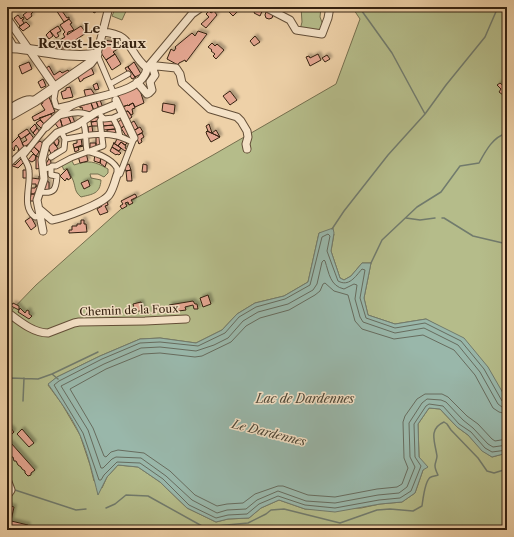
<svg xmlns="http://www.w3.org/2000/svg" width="514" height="537" font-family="'Libre Caslon Text',serif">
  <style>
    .green { fill: #b5bc8a; stroke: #756f4e }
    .water { fill: #99b7aa; stroke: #717b6d }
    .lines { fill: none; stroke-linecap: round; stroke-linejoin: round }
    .shore { stroke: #676c5e; stroke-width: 1 }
    .stream { stroke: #717b6d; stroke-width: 1.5 }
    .building { fill: #e4a691; stroke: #352211; filter: url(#shadow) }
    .service-casing { stroke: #634e37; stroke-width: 5.5 }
    .pedestrian-casing { stroke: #634e37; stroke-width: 7 }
    .minor-casing { stroke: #634e37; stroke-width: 9 }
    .tertiary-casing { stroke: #634e37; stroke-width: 11 }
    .service { stroke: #f4e1c6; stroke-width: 3.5 }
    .pedestrian { stroke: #f4e1c6; stroke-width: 5 }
    .minor { stroke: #f4e1c6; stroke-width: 7 }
    .tertiary { stroke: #f4e1c6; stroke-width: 9 }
    .labels { text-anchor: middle; stroke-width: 3; stroke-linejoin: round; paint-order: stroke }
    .street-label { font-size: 11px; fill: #352211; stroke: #f4e1c6 }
    .water-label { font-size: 12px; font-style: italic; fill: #4e4737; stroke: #f4e1c6 }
    .quarter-label { font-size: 13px; font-weight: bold; fill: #352211; stroke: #f4e1c6 }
  </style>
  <defs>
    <filter id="shadow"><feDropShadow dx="2.5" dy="-2.5" stdDeviation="1" flood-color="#0004"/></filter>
  </defs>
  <rect width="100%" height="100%" fill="#eed1a8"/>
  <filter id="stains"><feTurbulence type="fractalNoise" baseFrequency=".005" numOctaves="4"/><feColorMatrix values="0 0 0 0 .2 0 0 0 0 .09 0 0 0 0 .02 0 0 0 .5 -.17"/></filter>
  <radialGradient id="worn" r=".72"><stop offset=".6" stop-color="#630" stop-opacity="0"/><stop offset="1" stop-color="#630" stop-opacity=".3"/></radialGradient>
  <!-- green -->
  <path class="green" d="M 116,7 L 121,7 L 127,9 L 122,20 L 112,16 Z
    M 301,7 L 321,7 L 320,17 L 323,25 L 320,31 L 300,30 L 302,22 Z
    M 352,7 L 507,7 L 507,400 L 439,326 L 426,319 L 395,324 L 368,315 L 364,298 L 371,263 L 362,263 L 351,276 L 344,280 L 340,278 L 331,251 L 334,234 L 319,233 L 308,282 L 284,296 L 255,303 L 237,314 L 222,330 L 196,343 L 160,338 L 140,339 L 100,356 L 57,377 L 48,385 L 62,404 L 80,435 L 90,465 L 94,481 L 102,488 L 107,477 L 118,465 L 138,467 L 160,482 L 187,508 L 216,522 L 228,519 L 249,518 L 261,508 L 279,500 L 305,509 L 361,508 L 380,504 L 402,502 L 415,493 L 423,470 L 419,457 L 418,424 L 429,408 L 440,409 L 457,427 L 468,435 L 483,451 L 492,457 L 507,453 L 507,530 L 7,530 L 7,315 L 36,285 L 129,202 L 213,155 L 336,84 L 360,19 Z
    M 71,159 L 74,165 C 89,160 94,161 108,169 L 108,173 L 104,177 L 98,174 L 90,174 L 91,178 L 101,180 C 100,194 93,194 81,197 C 74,191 76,188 73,180 C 71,176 69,172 67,168 L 64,170 L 61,164 Z"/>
  <!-- water -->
  <path class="water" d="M 333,228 L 334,233 L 331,251 L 340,278 L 344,280 L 351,276 L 362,263 L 371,263 L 364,298 L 368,315 L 395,324 L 426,319 L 464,338 L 488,367 L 507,400 L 507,453 L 492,457 L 482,451 L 468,435 L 457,427 L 440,409 L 429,408 L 418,424 L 419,457 L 428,467 L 423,470 L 415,493 L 402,502 L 380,504 L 335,512 L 305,509 L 279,500 L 261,508 L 249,518 L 228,519 L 216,522 L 187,508 L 160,482 L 138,467 L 118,465 L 107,477 L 98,495 C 93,475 88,454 80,435 C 72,417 59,400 48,384 L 57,377 L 100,356 L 140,339 L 160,338 L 196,343 L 222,330 L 237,314 L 255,303 L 284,296 L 308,282 L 319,233 Z"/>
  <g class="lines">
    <!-- shore -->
    <path class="shore" d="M 507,403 L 502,401 L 484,369 L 461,341 L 425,323 L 395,328 L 366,318 L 360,298 L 365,270 L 362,269 C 355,277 349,287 338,281 L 327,251 L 330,236 L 328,234 L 322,237 L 310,285 L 285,299 L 256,307 L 239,317 L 225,333 L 198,346 L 160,342 L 140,343 L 102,359 L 59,381 L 54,385 L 83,433 L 99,480 L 101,480 L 104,475 L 117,462 L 140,463 L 163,479 L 189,505 L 216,518 L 228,515 L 247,514 L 259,504 L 278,496 L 305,505 L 335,508 L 379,500 L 400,498 L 411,491 L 421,466 L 415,457 L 414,424 L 426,406 L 429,404 L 443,406 L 459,424 L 471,432 L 485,448 L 492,452 L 507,450
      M 507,408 L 502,407 L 498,404 L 480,372 L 458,345 L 424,328 L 395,333 L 363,322 L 360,317 L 355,299 L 357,285 L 354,284 L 344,289 C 330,286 329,273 325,261 L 324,260 L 322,262 L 317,284 L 313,290 L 288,304 L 258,312 L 243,321 L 228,338 L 214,345 L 196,351 L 160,347 L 141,348 L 104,364 L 61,386 L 88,430 L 101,468 L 103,468 L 112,459 L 116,457 L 141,458 L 166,476 L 192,500 L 217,513 L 227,510 L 246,509 L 257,500 L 278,491 L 306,501 L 335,503 L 378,495 L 399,493 L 407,487 L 415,467 L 410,457 L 409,423 L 422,403 L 427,399 L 441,400 L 446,402 L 463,420 L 473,428 L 488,444 L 493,447 L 507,445
      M 507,414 L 499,412 L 493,408 L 475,375 L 454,350 L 423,335 L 394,339 L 362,329 L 355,321 L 348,295 L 334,291 L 325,283 L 323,284 L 320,291 L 315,295 L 289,310 L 260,318 L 246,326 L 231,342 L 202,356 L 195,357 L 160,353 L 143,354 L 106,369 L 70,389 L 93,428 L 104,456 L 106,457 L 111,452 L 118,450 L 144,453 L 170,471 L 195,495 L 217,506 L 227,504 L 243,503 L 255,494 L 278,486 L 283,486 L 308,495 L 335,497 L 377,489 L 397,487 L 402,484 L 408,468 L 404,458 L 403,422 L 405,416 L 417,399 L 425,394 L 442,394 L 448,397 L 467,416 L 478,424 L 492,439 L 495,441 L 507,439"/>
    <!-- stream -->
    <path class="stream" d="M 359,7 L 392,53 L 425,114
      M 406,218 L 420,220 L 435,218
      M 442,218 L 444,218 L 473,236 L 507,244
      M 332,229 L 344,211 L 388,155 L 425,114 L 446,85 L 485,37 L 498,7
      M 371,263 L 382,240 L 417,207 L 441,192 L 460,166 L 479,163 C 486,150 493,137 507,133
      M 52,374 L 98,352
      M 7,380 L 11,378 L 38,379 L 52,374 L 58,379
      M 23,401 L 24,378
      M 15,490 L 76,510 L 86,509
      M 106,508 L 115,504 L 126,495 L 148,496 L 202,526 L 216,526 L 248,523 L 266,514 L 271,510 L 284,509 L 340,523 L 377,510 L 390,509 L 413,511 L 422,506 C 423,499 425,479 431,477 C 433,476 436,476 438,475 C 437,473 435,469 435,466 C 435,462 437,460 437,456 C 435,442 428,429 444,422 L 447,424 L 451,430 L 478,458 L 487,471 L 494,473 L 507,469"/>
  </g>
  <!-- building -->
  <path class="building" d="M 54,7 L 62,7 L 64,10 L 62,11 L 67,18 L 69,17 L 69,19 L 64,22 Z
    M 90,7 L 100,7 L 99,10 L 94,13 Z
    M 234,7 L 238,7 L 236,9 L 238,11 L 233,16 L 228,11 Z
    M 254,7 L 259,7 L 263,9 L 260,16 L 254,13 L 255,11 L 253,10 Z
    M 32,8 L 34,11 L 31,14 L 32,16 L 27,20 L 23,15 Z
    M 209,11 L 211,13 L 214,11 L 217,15 L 206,28 L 201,24 L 209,17 L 206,14 Z
    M265 15a4 4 0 1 1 8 0a4 4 0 1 1-8 0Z
    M 18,15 L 21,19 L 23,17 L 24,19 L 22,20 L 24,23 L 20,26 L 14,18 Z
    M 69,19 L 72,23 L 70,24 L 74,30 L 68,32 L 67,35 L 81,26 L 86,33 L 65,47 L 60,40 L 65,37 L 63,34 L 65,32 L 60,25 Z
    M 26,22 L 30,26 L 23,31 L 19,27 Z
    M 58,26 L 61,31 L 57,33 L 59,36 L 56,38 L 50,31 Z
    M 50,31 L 53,36 L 49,39 L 46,35 Z
    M 198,31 L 207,34 L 186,62 L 185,60 L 179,63 L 178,65 L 167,59 L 171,49 L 174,51 L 176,48 L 175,47 L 192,33 L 195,36 Z
    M 255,36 L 260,42 L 254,46 L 250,41 Z
    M 104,40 L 115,42 L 119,48 L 113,52 L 115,54 L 106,60 L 101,53 Z
    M 52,41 L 58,41 L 64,48 L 52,48 Z
    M 212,43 L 215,46 L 217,44 L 224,50 L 216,59 L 213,56 L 215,54 L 211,51 L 212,50 L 208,47 Z
    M 115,54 L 121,64 L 112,70 L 106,60 Z
    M 318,54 L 321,60 L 310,66 L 306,57 L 309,56 L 310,58 Z
    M 327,55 L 330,59 L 325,62 L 322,58 Z
    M 29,62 L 32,69 L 22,74 L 19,66 Z
    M 134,62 L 141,74 L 135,77 L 128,67 Z
    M 49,66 L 54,75 L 60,71 L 62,73 L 68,70 L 71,75 L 57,83 L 54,79 L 52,80 L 45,69 Z
    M 129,66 L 128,67 L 135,77 L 136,77 L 132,79 L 125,68 Z
    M 91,67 L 94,74 L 83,79 L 83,80 L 80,82 L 77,74 Z
    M 43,79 L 46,86 L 41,88 L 38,82 Z
    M 97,83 L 99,89 L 95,90 L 93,85 Z
    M 500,83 L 507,89 L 507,98 L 499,92 L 501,89 L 497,85 Z
    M 70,87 L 73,97 L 63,99 L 61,92 L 66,90 L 66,88 Z
    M 139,87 L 144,103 L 135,107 L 133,103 L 129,105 L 129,106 L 128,105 L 122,107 L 118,95 Z
    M 91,89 L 95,95 L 86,98 L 84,90 Z
    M 230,91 L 237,100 L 230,105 L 223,96 Z
    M 49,97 L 55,112 L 34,121 L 32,117 L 45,110 L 41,104 L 43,103 L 42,100 Z
    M 100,100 L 103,108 L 99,109 L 96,101 Z
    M 96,101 L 99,109 L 94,111 L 91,103 Z
    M 91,103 L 94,111 L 83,113 L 82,107 L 80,108 L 80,106 Z
    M 133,103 L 135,108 L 132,109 L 133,114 L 131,115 L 128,111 L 124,112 L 122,107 L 128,105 L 129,106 L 129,105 Z
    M 163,103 L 175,105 L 174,114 L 162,111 Z
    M 128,111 L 132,117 L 128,120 L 124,112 Z
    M 51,114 L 53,117 L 45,125 L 39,118 Z
    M 72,115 L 75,123 L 72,125 L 68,116 Z
    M 68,116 L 72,125 L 63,129 L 60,118 Z
    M 99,117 L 98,121 L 91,122 L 90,119 Z
    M 60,118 L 63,129 L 60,130 L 54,122 Z
    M 122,119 L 126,125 L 121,128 L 118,122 Z
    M 40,120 L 45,125 L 41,128 L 36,123 Z
    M 101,120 L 112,120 L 114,125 L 102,126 Z
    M 98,121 L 98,126 L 92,126 L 91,122 Z
    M 134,121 L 138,128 L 133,131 L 129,124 Z
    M 35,124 L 37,128 L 33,133 L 30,129 Z
    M 209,124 L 212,133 L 216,130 L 220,137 L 207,131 L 208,131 L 206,126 Z
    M 114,125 L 115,129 L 103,130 L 102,126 Z
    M 126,125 L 130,133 L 126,136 L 121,128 Z
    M 92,126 L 93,134 L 89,135 L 88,127 Z
    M 140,127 L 143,132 L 136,136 L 133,131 Z
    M 37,128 L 40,132 L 36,136 L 33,133 Z
    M 27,129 L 30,133 L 21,139 L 18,135 Z
    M 115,129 L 116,134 L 107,134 L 107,130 Z
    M 207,131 L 220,137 L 211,142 L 207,135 L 206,132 Z
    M 30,133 L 35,140 L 24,147 L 22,143 L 27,140 L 25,137 Z
    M 142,133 L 144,137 L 141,139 L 142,142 L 139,144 L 136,136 Z
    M 19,136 L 24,147 L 19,153 L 18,150 L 19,149 L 16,145 L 14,148 L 15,149 L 14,151 L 10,145 Z
    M 56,136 L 59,141 L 58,145 L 56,146 L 51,140 Z
    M 96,137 L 102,137 L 101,146 L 96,147 Z
    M 118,137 L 127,143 L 125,145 L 121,142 L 118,146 L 113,143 L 115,143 Z
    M 81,138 L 82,145 L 74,148 L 73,144 L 77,143 L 77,139 Z
    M 51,140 L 53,143 L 54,142 L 58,149 L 54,151 L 56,154 L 52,156 L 47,145 Z
    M 40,141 L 44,144 L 41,153 L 33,146 Z
    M 121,142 L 126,146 L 125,148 L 127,149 L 125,151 L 118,146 Z
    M 90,143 L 96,143 L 96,147 L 90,149 Z
    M 114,143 L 121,148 L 119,151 L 112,147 Z
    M 85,145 L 85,146 L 78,147 L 79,150 L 75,152 L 74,148 Z
    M 33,146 L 39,152 L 36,156 L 30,150 Z
    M 112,147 L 121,153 L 119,155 L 117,154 L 116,155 L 110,151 Z
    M 86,153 L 88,161 L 80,163 L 78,156 Z
    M 33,154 L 36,156 L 35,160 L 32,162 L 28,160 Z
    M 95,154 L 101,157 L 100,163 L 94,161 Z
    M 36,156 L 40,158 L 41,168 L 36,169 Z
    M 50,157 L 51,163 L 48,166 L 44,167 Z
    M 101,157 L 107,161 L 105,167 L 100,163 Z
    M 21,159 L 24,162 L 18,168 L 10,165 L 12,163 L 15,165 Z
    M 129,164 L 131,170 L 126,171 L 125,169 L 123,169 L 125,166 Z
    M 143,164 L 147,165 L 147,172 L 142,172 Z
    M 67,169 L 71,178 L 68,180 L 67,178 L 65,181 L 60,176 Z
    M 23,170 L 28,170 L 28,178 L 23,178 Z
    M 131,170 L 132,181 L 127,181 L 126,171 Z
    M 39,176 L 42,177 L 40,187 L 36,186 L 36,184 L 31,184 L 32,178 L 39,179 Z
    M 88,180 L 90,186 L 84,189 L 81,183 Z
    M 45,181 L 49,182 L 49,191 L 41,191 Z
    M 36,186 L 40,187 L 39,193 L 35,192 L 35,194 L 31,194 L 31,188 L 35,188 Z
    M 31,194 L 35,194 L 35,201 L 30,201 Z
    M 135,194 L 137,197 L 131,200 L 133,203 L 129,205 L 128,202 L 125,203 L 127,206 L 122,209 L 120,206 L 123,204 L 121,201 Z
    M 107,201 L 108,205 L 105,206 L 108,212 L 100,215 L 97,209 L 102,206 L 101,204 Z
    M 31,217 L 36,226 L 31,230 L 25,221 Z
    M 81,220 L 84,220 L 84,224 L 86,224 L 87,232 L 69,233 L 69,230 L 72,230 L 72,226 L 77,226 L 77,224 L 81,224 Z
    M 208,295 L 211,304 L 203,307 L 200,298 Z
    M 193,301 L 195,304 L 197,304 L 198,309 L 194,309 L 193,305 L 185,307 L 186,310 L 171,312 L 169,305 Z
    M 141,302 L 143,310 L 135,312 L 133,304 Z
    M 13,303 L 19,306 L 19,310 L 11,306 Z
    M 20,308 L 25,313 L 27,310 L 29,311 L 29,314 L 32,316 L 29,319 L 18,312 Z
    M 10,427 L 14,432 L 11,435 L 7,430 Z
    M 22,429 L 34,443 L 29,447 L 17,434 Z
    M 9,443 L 11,443 L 35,470 L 31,473 L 31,475 L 28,476 L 25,473 L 25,471 L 22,469 L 21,467 L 18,465 L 16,461 L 14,461 L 13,457 L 10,457 L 9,453 L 7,453 L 7,446 L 9,446 Z
    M 7,505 L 14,507 L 11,521 L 7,520 Z
    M 7,520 L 28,525 L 27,528 L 30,530 L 20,530 L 7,527 Z"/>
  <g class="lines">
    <defs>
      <path id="service" d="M 7,40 L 11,39 L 15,46"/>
      <path id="pedestrian" d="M 97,54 L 114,94
        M 110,84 L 128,74
        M 56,87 L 54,99 L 56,106 L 59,107 L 72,104
        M 59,116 C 69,114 81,110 91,116
        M 101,116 L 104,119 L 113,118 L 122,114
        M 113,118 L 118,128 L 120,137
        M 83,121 C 87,131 85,141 87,151 C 98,154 111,158 117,168 L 117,175
        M 61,131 L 65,139 L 66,139 C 82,136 101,132 117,136 C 122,137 128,140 132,142
        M 51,157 L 64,149 L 65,139
        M 9,164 L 25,149
        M 52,166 L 56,166 L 71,158 L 103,146 L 100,121 L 102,118
        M 120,174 L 134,138
        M 40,192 C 55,194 56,189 57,176 L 51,175 L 51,167 L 43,170
        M 40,216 L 35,217 C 21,207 31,186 29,171 C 29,165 25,161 23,156 L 46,127"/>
      <path id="minor" d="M 265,7 L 290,20 L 296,30 L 322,34 L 328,18 L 330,7
        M 7,18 L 55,87
        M 102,32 C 134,34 127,52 147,68
        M 97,54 L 109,7
        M 147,68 L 157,66 L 176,68 L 180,74 L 182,83 L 210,109 L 237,117 L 241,121 L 247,131 L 248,137 L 246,144 L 247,149
        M 137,82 L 147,94 L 149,93 L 152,90 L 150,82 L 155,75 L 153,69 L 151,67
        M 116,100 L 134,138
        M 7,110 C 15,106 27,96 35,101
        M 46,127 C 54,120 62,111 72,105 C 90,96 144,94 147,68 L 192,14 L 202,7
        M 39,209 L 52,220 C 64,218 102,204 109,195 C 113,190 115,181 117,175
        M 43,231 L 37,200 L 44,179 L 42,160 L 46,144 L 57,133 L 77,125 L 95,113 L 117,104
        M 7,312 C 19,321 33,333 48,333 L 74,323 L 79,322 L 145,321 L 186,319
        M 288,530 L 294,530"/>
      <path id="tertiary" d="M 7,48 C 16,47 23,49 32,50 C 52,53 76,58 97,54
        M 7,117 L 35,101 L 90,63 L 97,54
        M 7,482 L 10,490 L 7,494"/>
    </defs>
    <!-- service casing -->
    <use href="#service" class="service-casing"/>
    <!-- pedestrian casing -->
    <use href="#pedestrian" class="pedestrian-casing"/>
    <!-- minor casing -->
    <use href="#minor" class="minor-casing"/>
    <!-- tertiary casing -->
    <use href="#tertiary" class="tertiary-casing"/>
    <!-- service -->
    <use href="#service" class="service"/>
    <!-- pedestrian -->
    <use href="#pedestrian" class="pedestrian"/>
    <!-- minor -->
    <use href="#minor" class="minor"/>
    <!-- tertiary -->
    <use href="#tertiary" class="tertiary"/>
  </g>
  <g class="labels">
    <!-- street labels -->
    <g class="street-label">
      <text transform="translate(129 310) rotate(-2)" y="4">Chemin de la Foux</text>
    </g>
    <!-- water labels -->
    <g class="water-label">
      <text x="305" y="403">Lac de Dardennes</text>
      <text transform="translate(269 433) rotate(14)" y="4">Le Dardennes</text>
    </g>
    <!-- quarter labels -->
    <g class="quarter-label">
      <text x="92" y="33">Le<tspan x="92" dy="15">Revest-les-Eaux</tspan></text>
    </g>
  </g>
  <!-- margin -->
  <rect width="514" height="537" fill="none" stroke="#eed1a8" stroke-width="24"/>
  <rect x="8" y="8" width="498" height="521" fill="none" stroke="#352211" stroke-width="2"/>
  <rect x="12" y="12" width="490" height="513" fill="none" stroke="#352211"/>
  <rect width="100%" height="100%" filter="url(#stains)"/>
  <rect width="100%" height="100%" fill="url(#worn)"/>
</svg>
